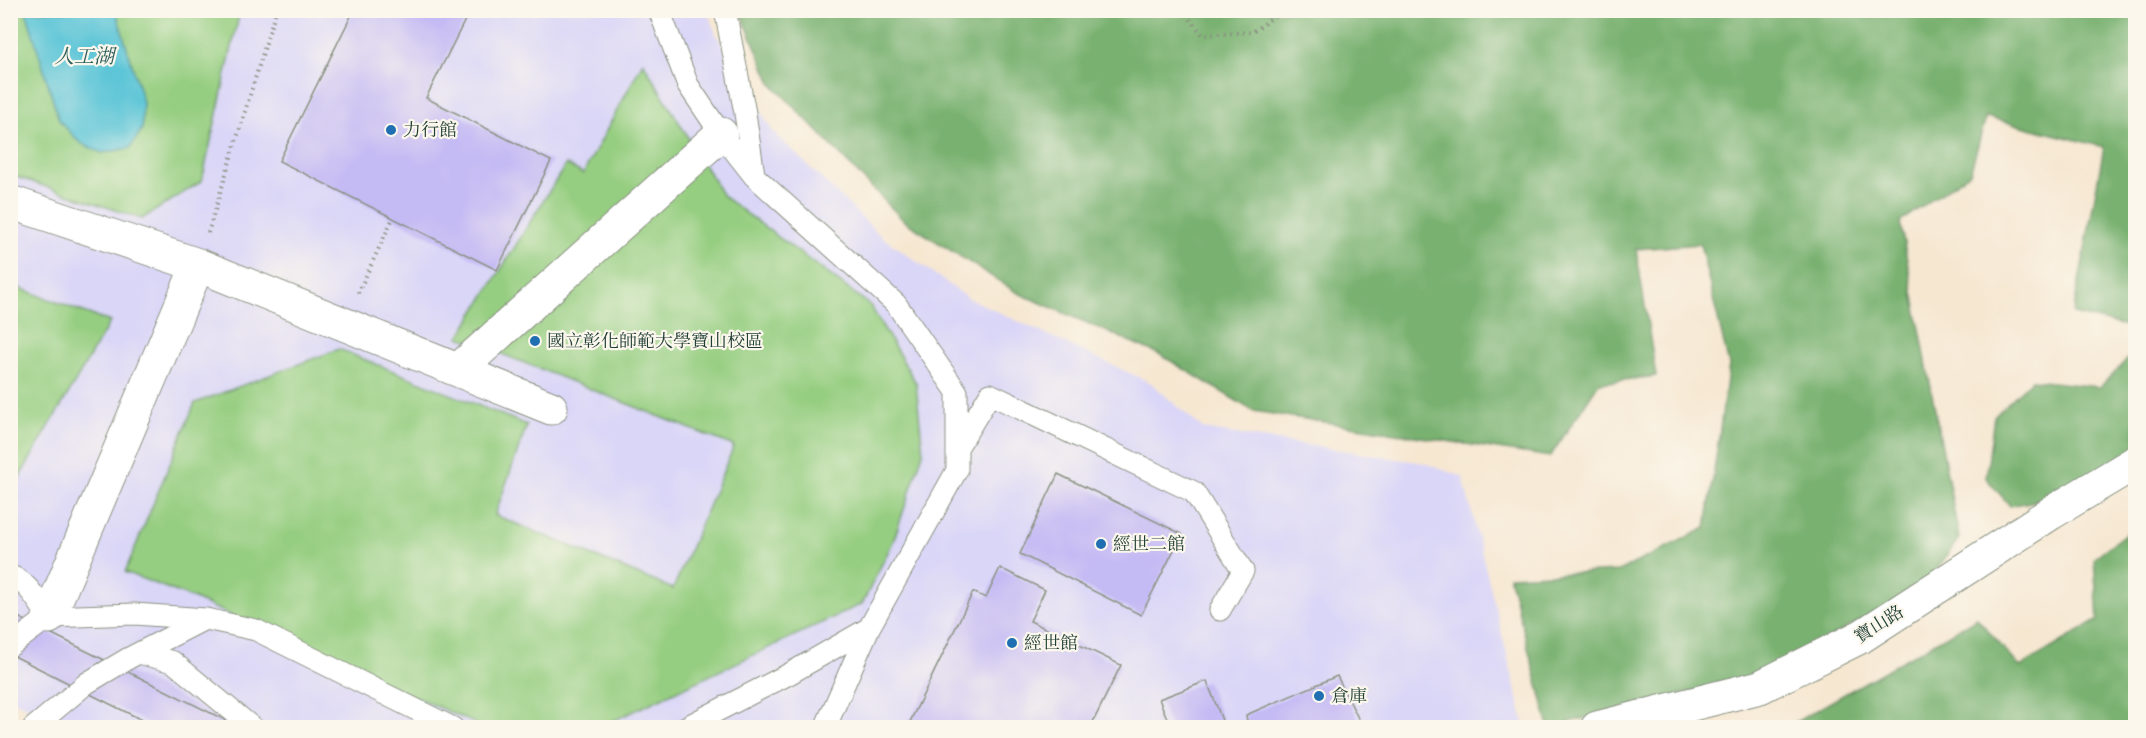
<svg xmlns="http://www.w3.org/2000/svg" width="2146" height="738" font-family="'IM FELL English','Noto Serif TC',serif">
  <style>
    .built { fill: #dad6f7 }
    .green { fill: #96ce81; stroke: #5a865a; stroke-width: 1.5 }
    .forest { fill: #78b16f; stroke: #4c7752; stroke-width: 1.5 }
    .water { fill: #5bc5d7; stroke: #3d8186; stroke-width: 1.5 }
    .building { fill: #c4baf4 }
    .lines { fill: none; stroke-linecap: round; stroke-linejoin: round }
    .lane-casing { stroke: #8a9282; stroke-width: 23 }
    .street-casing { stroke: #8a9282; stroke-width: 35 }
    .path { stroke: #8a9282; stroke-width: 4; stroke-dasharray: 1.5 4.5; stroke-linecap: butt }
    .lane { stroke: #fff; stroke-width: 21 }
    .street { stroke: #fff; stroke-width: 33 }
    .poi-dot { fill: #1f6fb2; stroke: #fbf7ec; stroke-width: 2 }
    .labels { text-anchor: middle; stroke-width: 4.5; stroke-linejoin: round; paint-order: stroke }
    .poi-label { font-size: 18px; fill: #1f3d34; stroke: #fbf7ec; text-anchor: start }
    .street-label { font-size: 18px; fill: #1f3d34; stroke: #fbf7ec }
    .water-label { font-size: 20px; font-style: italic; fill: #2e5f5d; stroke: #fbf7ec }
  </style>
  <rect width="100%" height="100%" fill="#fbf7ec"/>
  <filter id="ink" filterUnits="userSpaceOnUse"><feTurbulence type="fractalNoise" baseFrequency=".0167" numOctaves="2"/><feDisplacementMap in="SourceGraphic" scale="12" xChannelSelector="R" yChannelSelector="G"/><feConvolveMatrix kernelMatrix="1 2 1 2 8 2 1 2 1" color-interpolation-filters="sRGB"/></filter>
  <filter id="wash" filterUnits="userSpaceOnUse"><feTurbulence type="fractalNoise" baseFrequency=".008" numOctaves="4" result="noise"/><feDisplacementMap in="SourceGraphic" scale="24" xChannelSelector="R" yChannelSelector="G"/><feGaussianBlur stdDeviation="1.35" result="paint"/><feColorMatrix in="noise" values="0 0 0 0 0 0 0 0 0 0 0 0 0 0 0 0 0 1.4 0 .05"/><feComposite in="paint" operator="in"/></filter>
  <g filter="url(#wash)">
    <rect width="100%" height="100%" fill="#f6e7d1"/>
    <!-- built -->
    <path class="built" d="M 10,11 L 707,11 L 715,32 L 773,132 L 882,237 L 968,298 L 1151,383 L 1203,429 L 1424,463 L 1463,477 L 1525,727 L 71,727 L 11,699 Z"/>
    <!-- green -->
    <path class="green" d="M 10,11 L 240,11 L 202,181 L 142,219 L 11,175 Z
      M 643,62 L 723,196 L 870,305 L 916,383 L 923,453 L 893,542 L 862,604 L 600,727 L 483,727 L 190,597 L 125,572 L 195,403 L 339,349 L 527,425 L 495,515 L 673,589 L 734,446 L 459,337 L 566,164 L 583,174 Z
      M 11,285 L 110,322 L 11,492 L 10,285 Z"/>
    <!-- forest -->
    <path class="forest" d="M 740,11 L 2135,11 L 2135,328 L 2073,314 L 2104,147 L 1986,117 L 1970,173 L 1900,222 L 1959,538 L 1926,585 L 1763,674 L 1549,727 L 1509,576 L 1619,571 L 1706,528 L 1729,365 L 1700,244 L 1636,249 L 1656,376 L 1599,383 L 1550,457 L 1253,411 L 1161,355 L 1018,293 L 904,221 L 771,83 Z
      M 2135,351 L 2135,465 L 2066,495 L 2010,506 L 1986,478 L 1994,416 L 2032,380 L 2100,387 Z
      M 2135,526 L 2135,727 L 1787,727 L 1977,618 L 2020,667 L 2098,620 L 2094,558 Z"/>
    <!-- water -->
    <path class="water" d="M 26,11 L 116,11 L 143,102 L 142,129 L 130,148 L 102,153 L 80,143 L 59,120 Z"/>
    <g id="blocks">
      <!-- building -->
      <path class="building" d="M 354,10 L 470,10 L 426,98 L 551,161 L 497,270 L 279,161 Z
        M 1058,474 L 1182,534 L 1141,615 L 1020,554 Z
        M 1000,568 L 1045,590 L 1030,621 L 1121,665 L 1090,728 L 907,728 L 973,592 L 986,598 Z
        M 10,613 L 225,720 L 221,728 L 158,728 L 10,654 Z
        M 1337,676 L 1363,728 L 1248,728 L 1246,715 Z
        M 1207,681 L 1225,728 L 1171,728 L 1159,699 Z"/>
    </g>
  </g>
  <g filter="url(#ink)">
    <use href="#blocks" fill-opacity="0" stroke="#8a9282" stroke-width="1.5"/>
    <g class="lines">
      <defs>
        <path id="lane" d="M 659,10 L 688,85 L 721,134 L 754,176 L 896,304 L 957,392 L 957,470 L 869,628 L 789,674 L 684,728
          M 725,10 L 745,113 L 754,175
          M 957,448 L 990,394 L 1194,492 L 1243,571 L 1220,610
          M 10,576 C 27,580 39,604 49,617
          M 10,646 L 49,617 L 135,614 L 206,619 L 256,630 L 453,728
          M 139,653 L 173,662 L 253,728
          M 33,728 L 87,683 L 129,658 L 205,619
          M 825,728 L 869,628"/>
        <path id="street" d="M 10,202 L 198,265 L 49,617
          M 198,265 L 551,408
          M 458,370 L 721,134
          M 1597,728 L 1760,687 L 1862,636 L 2051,513 L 2136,462"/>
      </defs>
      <!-- lane casing -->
      <use href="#lane" class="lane-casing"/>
      <!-- street casing -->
      <use href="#street" class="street-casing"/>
      <!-- path -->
      <path class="path" d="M 1182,10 L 1203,35 L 1252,32 L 1284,10
        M 208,233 L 276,10
        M 358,293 L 393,218"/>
      <!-- lane -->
      <use href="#lane" class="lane"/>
      <!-- street -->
      <use href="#street" class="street"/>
    </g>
  </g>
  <!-- markers -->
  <g class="poi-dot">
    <circle cx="391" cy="130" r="6"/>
    <circle cx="535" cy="341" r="6"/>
    <circle cx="1101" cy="544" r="6"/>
    <circle cx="1012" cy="643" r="6"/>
    <circle cx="1319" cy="696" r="6"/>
  </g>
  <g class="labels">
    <!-- poi labels -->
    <g class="poi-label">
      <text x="403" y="136">力行館</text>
      <text x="547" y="347">國立彰化師範大學寶山校區</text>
      <text x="1113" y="550">經世二館</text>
      <text x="1024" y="649">經世館</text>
      <text x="1331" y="702">倉庫</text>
    </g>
    <!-- street labels -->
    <g class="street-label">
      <text transform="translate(1879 624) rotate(-32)" y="6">寶山路</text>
    </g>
    <!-- water labels -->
    <g class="water-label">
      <text x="84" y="63">人工湖</text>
    </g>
  </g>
  <!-- margin -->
  <rect width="2146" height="738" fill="none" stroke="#fbf7ec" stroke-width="36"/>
</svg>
